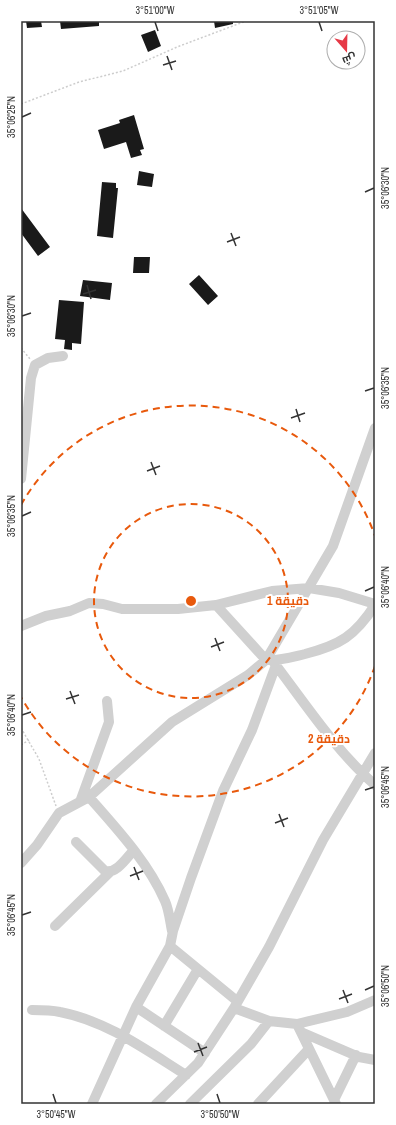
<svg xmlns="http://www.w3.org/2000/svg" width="396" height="1125" font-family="'Archivo Narrow',Cairo,sans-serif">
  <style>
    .building { fill: #1a1a1a }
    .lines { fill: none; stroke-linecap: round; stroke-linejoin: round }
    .path { stroke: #cdcdcd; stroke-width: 1.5; stroke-dasharray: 2 2; stroke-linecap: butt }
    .minor { stroke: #d0d0d0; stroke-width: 10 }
    .ticks { fill: none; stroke: #333; stroke-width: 1.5 }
    .ring { fill: none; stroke: #e8590c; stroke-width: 2; stroke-dasharray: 7 5 }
    .centre { fill: #e8590c; stroke: #fff; stroke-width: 2 }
    .ring-label { font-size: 12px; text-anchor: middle; font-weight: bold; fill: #e8590c; stroke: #fff; stroke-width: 4; stroke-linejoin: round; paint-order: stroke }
    .neatline { fill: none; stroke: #333; stroke-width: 1.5 }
    .ticks-label { font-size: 10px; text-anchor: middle; fill: #333 }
  </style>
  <rect width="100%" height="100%" fill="#fff"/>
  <!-- building -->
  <path class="building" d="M 26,21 L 41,21 L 42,27 L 27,28 Z
    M 60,21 L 99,21 L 99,26 L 61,29 Z
    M 214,21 L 233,21 L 233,24 L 215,28 Z
    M 155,30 L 161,46 L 148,52 L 141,35 Z
    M 134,115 L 144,149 L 140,150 L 142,155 L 131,158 L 126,142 L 104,149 L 98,130 L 120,123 L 119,120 Z
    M 139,171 L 154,174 L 152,187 L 137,185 Z
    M 102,182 L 116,183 L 116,188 L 118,188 L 113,238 L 97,236 Z
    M 21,208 L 50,247 L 38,256 L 21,233 Z
    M 134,257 L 150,257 L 149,273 L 133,273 Z
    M 199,275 L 218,296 L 208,305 L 189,284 Z
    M 83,280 L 112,283 L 110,300 L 80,296 Z
    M 59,300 L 84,302 L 81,344 L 72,343 L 72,350 L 64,349 L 65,340 L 55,339 Z"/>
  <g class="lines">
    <!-- path -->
    <path class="path" d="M 21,104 L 79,82 L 123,71 L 177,47 L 246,21
      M 21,348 L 30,359
      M 21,728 L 39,759 L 56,806
      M 21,745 L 29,740"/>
    <!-- minor -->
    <path class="minor" d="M 21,479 L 31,378 L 35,365 L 48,358 L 63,356
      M 216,605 L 266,660 C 279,661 292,657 305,654 C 340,645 355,636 375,605
      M 21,626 L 46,616 L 70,611 L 89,603 L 103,604 L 122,609 L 178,609 L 216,605 L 272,591 L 309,588 L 339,593 L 375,604
      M 272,660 C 304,702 336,751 375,785
      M 89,797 C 117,829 148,862 165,901 C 169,910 170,921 172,931
      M 80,802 L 109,722 L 107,701
      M 76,842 L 105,871 C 117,874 127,857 134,850
      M 21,863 L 37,845 L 59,813 L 89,797 L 172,722 L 248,675 L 266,660 L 333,546 L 375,428
      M 55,926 L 110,872
      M 170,946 L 237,1001
      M 136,1007 L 205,1053
      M 234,1008 L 269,1021 L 297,1024 L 336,1104
      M 32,1010 C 41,1010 51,1010 60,1012 C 107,1021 146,1050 186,1075
      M 297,1024 L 347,1012 L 375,1000
      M 164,1026 L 198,969
      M 301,1032 L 359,1057 L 375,1060
      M 334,1100 L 356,1055
      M 92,1104 L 136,1007 L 170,946 L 173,931 L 191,878 L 223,791 L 252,730 L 276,665
      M 156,1104 L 198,1063 L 234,1008 L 269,947 L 323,840 L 375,753
      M 190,1104 L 251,1044 L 269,1021
      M 258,1104 L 309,1049"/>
  </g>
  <!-- ticks -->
  <path class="ticks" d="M 155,22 L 158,31M 319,22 L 322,31M 167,56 L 172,70M 163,65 L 176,61M 22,117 L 31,113M 365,192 L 374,188M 231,233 L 236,246M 227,242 L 240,237M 87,285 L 91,299M 83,294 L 96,290M 22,316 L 31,313M 365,391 L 374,388M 296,409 L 300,422M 291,418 L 305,413M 151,462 L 156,475M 147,471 L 160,466M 22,516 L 31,512M 365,591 L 374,587M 215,638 L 220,651M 211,647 L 224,642M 70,691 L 75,704M 66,699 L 79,695M 22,715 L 31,712M 365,790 L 374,787M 279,814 L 284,827M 275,823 L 288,818M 134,867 L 139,880M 130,876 L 143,871M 22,915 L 31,912M 343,990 L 348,1003M 365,990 L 374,986M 339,999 L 352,994M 198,1043 L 203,1056M 194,1052 L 207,1047M 53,1094 L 56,1103M 217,1094 L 220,1103"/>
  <!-- distance rings -->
  <g class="ring">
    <circle cx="191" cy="601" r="97"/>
    <path d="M375 666A195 195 0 0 1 21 697M21 505A195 195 0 0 1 375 536"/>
  </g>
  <circle cx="191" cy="601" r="6" class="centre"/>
  <g class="ring-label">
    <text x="288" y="605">1 دقيقة</text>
    <text x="329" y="743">2 دقيقة</text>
  </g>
  <!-- border -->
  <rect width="396" height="1125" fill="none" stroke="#ffffff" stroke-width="44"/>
  <!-- north arrow -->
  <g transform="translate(346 50) rotate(160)"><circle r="19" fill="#ffffff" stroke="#adadad"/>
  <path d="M0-3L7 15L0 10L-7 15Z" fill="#e63946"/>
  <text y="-6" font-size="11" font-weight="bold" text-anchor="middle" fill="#333333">ش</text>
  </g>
  <rect x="22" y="22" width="352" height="1081" class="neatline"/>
  <g class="ticks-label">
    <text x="155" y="14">3°51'00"W</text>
    <text x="319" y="14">3°51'05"W</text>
    <text transform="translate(11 117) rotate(-90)" y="4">35°06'25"N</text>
    <text transform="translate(385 188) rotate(-90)" y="4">35°06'30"N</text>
    <text transform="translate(11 316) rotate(-90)" y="4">35°06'30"N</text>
    <text transform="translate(385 388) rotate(-90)" y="4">35°06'35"N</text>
    <text transform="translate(11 516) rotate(-90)" y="4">35°06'35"N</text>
    <text transform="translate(385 587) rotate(-90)" y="4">35°06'40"N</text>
    <text transform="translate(11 715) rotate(-90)" y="4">35°06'40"N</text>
    <text transform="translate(385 787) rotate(-90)" y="4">35°06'45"N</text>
    <text transform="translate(11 915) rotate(-90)" y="4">35°06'45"N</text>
    <text transform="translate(385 986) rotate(-90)" y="4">35°06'50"N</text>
    <text x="56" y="1118">3°50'45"W</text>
    <text x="220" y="1118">3°50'50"W</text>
  </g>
</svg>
